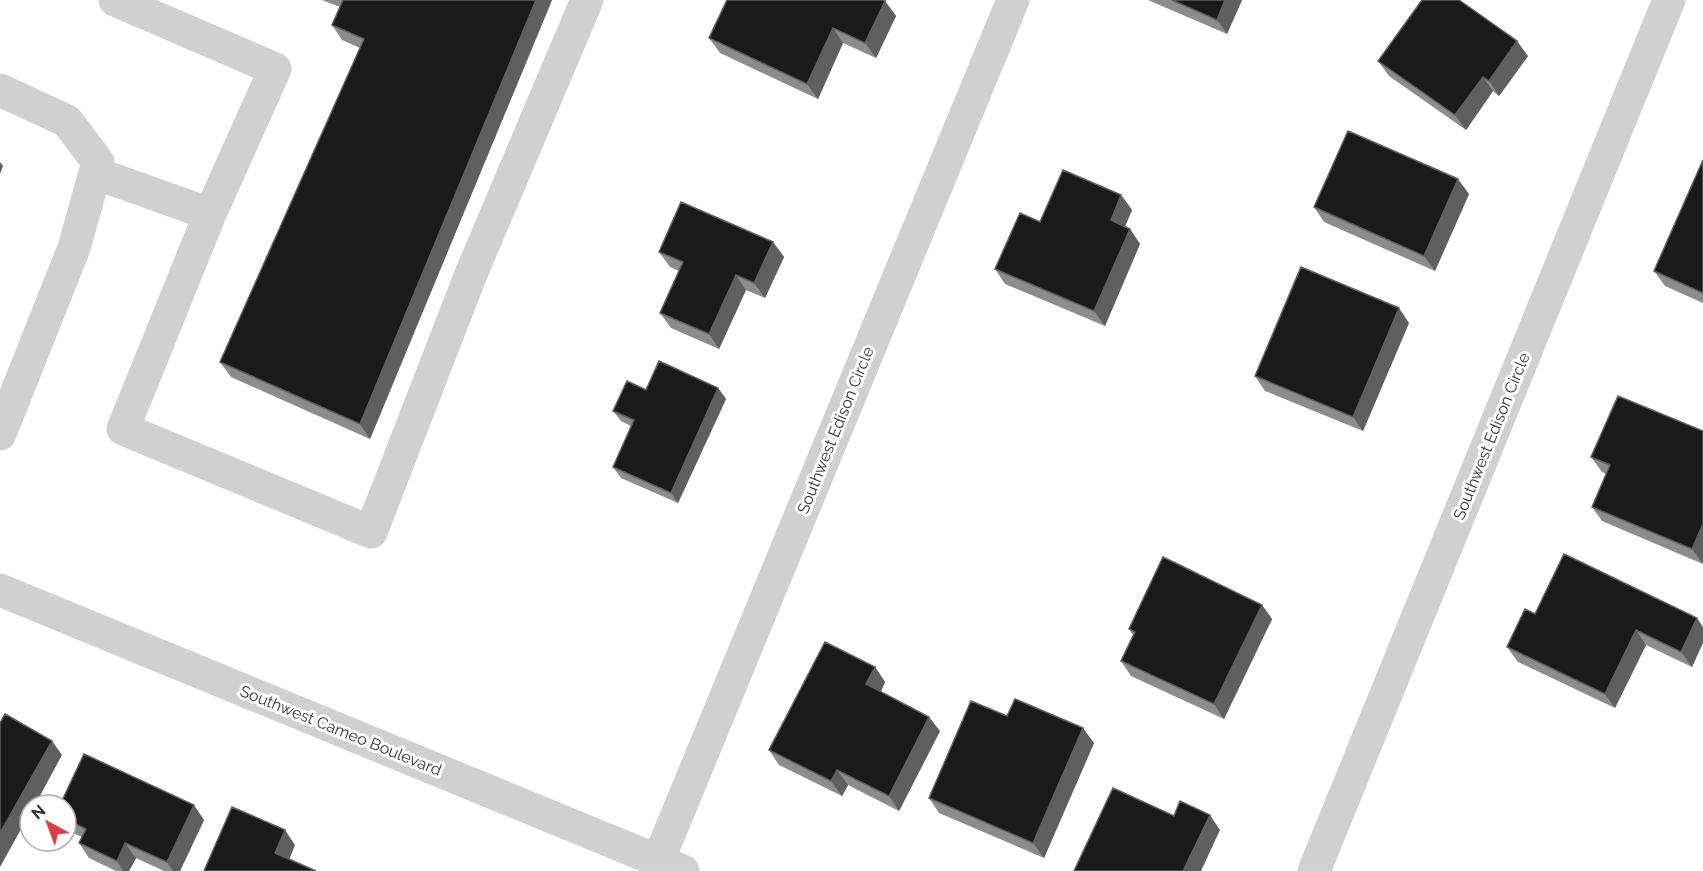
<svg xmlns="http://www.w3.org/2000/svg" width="1703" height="871" font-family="Raleway,sans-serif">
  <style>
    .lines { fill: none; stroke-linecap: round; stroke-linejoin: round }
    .minor { stroke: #d0d0d0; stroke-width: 33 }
    .wall { fill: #8c8c8c }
    .shaded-wall { fill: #5f5f5f }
    .building { fill: #1a1a1a; stroke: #5f5f5f; stroke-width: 1.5 }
    .labels { text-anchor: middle; stroke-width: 6; stroke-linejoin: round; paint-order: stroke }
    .street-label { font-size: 16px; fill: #333; stroke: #fff }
  </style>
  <rect width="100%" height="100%" fill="#fff"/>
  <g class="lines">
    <!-- minor -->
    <path class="minor" d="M 115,0 L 275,69 L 210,214 L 123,429 L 371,532 L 471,274 L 587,0
      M 0,90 L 67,121 L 98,162 L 74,248 L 0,434
      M 95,173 L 210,214
      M 0,590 L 683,871
      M 658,861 L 1013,0
      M 1314,871 L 1669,0"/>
  </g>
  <!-- wall -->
  <path class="wall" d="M 322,0 L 552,0 L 370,439 L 231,377 L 220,362 L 360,48 L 342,40 L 332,25 L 340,7 Z
    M 1148,0 L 1242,0 L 1227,34 Z
    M 885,1 L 896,16 L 876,58 L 843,43 L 818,99 L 720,53 L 709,38 Z
    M 1528,56 L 1499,96 L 1493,91 L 1466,130 L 1389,76 L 1378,61 Z
    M 1703,160 L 1703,303 L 1665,286 L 1654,271 Z
    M 1469,194 L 1435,271 L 1324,222 L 1314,207 Z
    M 1121,195 L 1132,210 L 1125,227 L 1130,229 L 1140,244 L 1105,326 L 1005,284 L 995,269 L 1040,222 Z
    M 773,242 L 784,257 L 765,298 L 746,290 L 719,349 L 671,328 L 660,313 L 679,271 L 670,267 L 659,252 Z
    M 1409,323 L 1363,431 L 1265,391 L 1255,376 Z
    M 718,388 L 726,399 L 678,503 L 621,478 L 613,467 L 631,426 L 621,421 L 613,411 L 646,390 Z
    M 1703,431 L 1703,564 L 1602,521 L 1592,507 L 1606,474 L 1602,472 L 1591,457 Z
    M 1262,605 L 1272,619 L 1224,719 L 1131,676 L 1121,661 L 1133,635 L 1129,629 Z
    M 1535,614 L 1697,618 L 1692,667 L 1646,645 L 1615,708 L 1518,662 L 1507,647 Z
    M 875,667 L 885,682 L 881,692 L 940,731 L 899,811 L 848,785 L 842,796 L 779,765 L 769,750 Z
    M 1007,716 L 1094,743 L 1044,858 L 939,813 L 929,798 Z
    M 66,805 L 204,820 L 180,871 L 164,871 L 136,858 L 129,871 L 116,871 L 89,858 L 79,843 L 82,837 L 66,830 Z"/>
  <!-- shaded-wall -->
  <path class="shaded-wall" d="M 536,0 L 552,0 L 370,439 L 360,424 Z
    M 1225,0 L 1242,0 L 1227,34 L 1217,20 Z
    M 885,1 L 896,16 L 876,58 L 865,43 Z
    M 833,28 L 843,43 L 818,99 L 807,84 Z
    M 1517,41 L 1528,56 L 1499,96 L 1489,81 Z
    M 1483,77 L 1493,91 L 1466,130 L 1455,115 Z
    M 0,162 L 3,166 L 0,174 Z
    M 1458,179 L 1469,194 L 1435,271 L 1424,256 Z
    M 1121,195 L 1132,210 L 1121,235 L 1111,220 Z
    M 1130,229 L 1140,244 L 1105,326 L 1094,311 Z
    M 773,242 L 784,257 L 765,298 L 754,283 Z
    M 736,275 L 746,290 L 719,349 L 709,334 Z
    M 1399,308 L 1409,323 L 1363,431 L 1353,417 Z
    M 718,388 L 726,399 L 678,503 L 671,493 Z
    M 1703,524 L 1703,564 L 1692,549 Z
    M 1262,605 L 1272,619 L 1224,719 L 1214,704 Z
    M 1697,618 L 1703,627 L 1703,643 L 1692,667 L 1681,652 Z
    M 1636,630 L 1646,645 L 1615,708 L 1605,694 Z
    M 875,667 L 885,682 L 877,699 L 866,684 Z
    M 929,717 L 940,731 L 899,811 L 889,796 Z
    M 1083,728 L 1094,743 L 1044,858 L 1033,843 Z
    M 52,741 L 62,755 L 35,805 L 30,805 L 30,813 L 0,867 L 0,833 Z
    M 837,770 L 848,785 L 842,796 L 831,781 Z
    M 194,805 L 204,820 L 180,871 L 173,871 L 167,862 Z
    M 1210,815 L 1220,830 L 1201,871 L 1183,871 Z
    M 285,830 L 295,845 L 286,868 L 275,853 Z
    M 125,843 L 136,858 L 129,871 L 123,871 L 117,861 Z"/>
  <!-- building -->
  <path class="building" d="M 343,0 L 536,0 L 360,424 L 220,362 L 364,39 L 332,25 Z
    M 727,0 L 882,0 L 885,1 L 865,43 L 833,28 L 807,84 L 709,38 Z
    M 1172,0 L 1225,0 L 1217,20 Z
    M 1422,0 L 1459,0 L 1517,41 L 1489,81 L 1483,77 L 1455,115 L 1378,61 Z
    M 1348,131 L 1458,179 L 1424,256 L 1314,207 Z
    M 1703,160 L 1703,293 L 1654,271 Z
    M 1063,170 L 1121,195 L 1111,220 L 1130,229 L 1094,311 L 995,269 L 1020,213 L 1040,222 Z
    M 681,202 L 773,242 L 754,283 L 736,275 L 709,334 L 660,313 L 683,262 L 659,252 Z
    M 1301,267 L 1399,308 L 1353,417 L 1255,376 Z
    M 659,361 L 718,388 L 671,493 L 613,467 L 634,420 L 613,411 L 627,381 L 646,390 Z
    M 1618,396 L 1703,431 L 1703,524 L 1692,549 L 1592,507 L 1610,465 L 1591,457 Z
    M 1564,554 L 1697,618 L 1681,652 L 1636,630 L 1605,694 L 1507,647 L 1525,609 L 1535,614 Z
    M 1163,557 L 1262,605 L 1214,704 L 1121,661 L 1135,632 L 1129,629 Z
    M 825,642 L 875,667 L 866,684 L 929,717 L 889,796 L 837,770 L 831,781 L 769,750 Z
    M 1015,699 L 1083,728 L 1033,843 L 929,798 L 971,701 L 1007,716 Z
    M 5,714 L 52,741 L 0,833 L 0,723 Z
    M 84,754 L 194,805 L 167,862 L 125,843 L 117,861 L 79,843 L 86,829 L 66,819 L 66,805 L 60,805 Z
    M 1113,788 L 1174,816 L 1180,801 L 1210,815 L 1183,871 L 1074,871 Z
    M 232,807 L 285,830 L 275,853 L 316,871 L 204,871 Z"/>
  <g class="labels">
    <!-- street labels -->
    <g class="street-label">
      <text transform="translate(835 430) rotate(-68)" y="6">Southwest Edison Circle</text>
      <text transform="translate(1491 436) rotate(-68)" y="6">Southwest Edison Circle</text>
      <text transform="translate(341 730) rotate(22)" y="6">Southwest Cameo Boulevard</text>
    </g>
  </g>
  <!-- north arrow -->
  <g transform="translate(48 823) rotate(319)"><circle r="28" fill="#ffffff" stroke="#adadad" stroke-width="1.5"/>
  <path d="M0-4.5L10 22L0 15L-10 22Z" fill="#e63946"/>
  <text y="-9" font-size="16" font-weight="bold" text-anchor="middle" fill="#333333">N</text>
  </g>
</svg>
